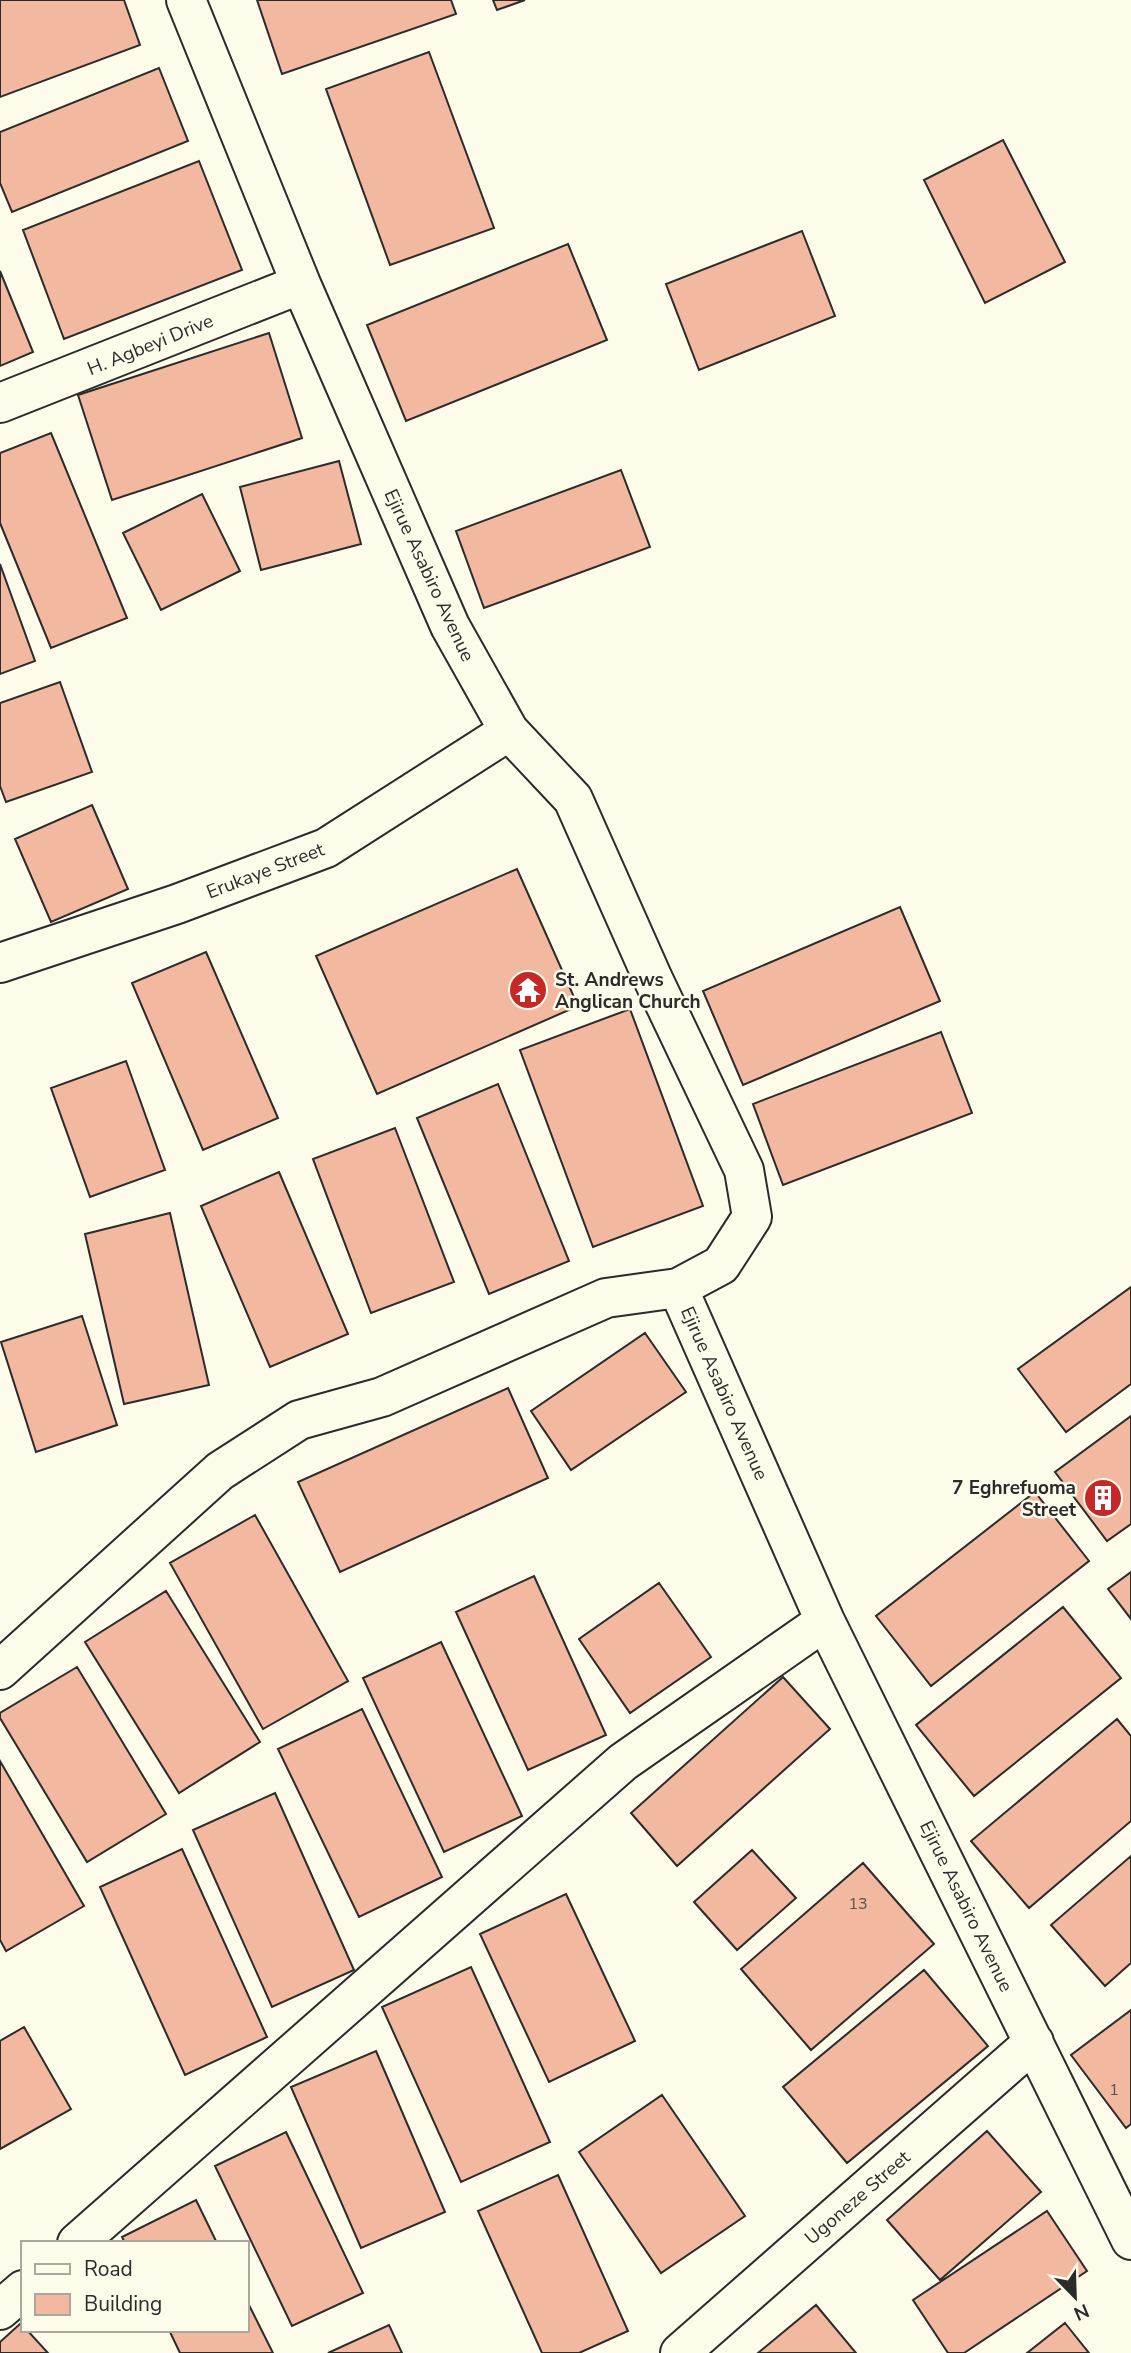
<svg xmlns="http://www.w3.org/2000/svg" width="1131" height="2353" font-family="'Nunito Sans',sans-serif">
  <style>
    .building { fill: #f2b8a0; stroke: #2b2b2b; stroke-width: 2 }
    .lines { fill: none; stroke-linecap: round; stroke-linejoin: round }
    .minor-casing { stroke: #2b2b2b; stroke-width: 42 }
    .minor { stroke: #fdfbea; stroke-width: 38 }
    .labels { text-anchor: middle; stroke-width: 5; stroke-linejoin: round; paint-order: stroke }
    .number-label { font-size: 16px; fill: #5d4e48 }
    .street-label { font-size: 19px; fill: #2b2b2b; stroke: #fdfbea }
    .poi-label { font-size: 19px; font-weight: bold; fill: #2b2b2b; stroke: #fdfbea; text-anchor: start }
  </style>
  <rect width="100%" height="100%" fill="#fdfbea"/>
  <!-- building -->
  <path class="building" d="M 0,0 L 124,0 L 140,45 L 0,97 Z
    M 257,0 L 451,0 L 456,14 L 282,74 Z
    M 493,0 L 525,0 L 497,10 Z
    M 429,52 L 494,228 L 390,265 L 326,89 Z
    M 159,68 L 188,141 L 12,212 L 0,183 L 0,132 Z
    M 1003,140 L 1065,262 L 985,303 L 924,180 Z
    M 199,161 L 242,270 L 64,339 L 23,230 Z
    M 802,231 L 835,316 L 699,370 L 666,284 Z
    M 568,244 L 607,340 L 406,421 L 367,325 Z
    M 0,271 L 33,352 L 0,366 Z
    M 269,333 L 302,438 L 112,500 L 78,395 Z
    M 51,433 L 127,618 L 51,648 L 0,523 L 0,453 Z
    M 339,461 L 361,544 L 261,570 L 240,487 Z
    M 621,470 L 650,547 L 484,608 L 456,531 Z
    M 202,494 L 240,571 L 161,610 L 123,533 Z
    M 0,564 L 35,661 L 0,674 Z
    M 60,682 L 92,772 L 6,802 L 0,786 L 0,703 Z
    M 92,805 L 128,889 L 51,922 L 15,839 Z
    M 517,869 L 578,1006 L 377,1094 L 316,956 Z
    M 900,907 L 940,1001 L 743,1085 L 703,991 Z
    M 206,952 L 278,1118 L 203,1150 L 132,983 Z
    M 630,1009 L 703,1206 L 593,1247 L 520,1050 Z
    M 941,1032 L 972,1113 L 783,1185 L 753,1104 Z
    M 126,1061 L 165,1170 L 90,1197 L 51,1088 Z
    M 498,1084 L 569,1261 L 489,1294 L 417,1118 Z
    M 395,1128 L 454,1282 L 371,1313 L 313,1159 Z
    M 279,1172 L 348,1334 L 270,1367 L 201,1206 Z
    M 170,1213 L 209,1385 L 124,1404 L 85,1234 Z
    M 1131,1287 L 1131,1384 L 1066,1432 L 1018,1369 Z
    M 82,1316 L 117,1425 L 36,1452 L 1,1342 Z
    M 645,1333 L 686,1392 L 571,1470 L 531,1411 Z
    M 508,1388 L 548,1478 L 340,1572 L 298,1482 Z
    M 1131,1416 L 1131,1524 L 1107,1541 L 1055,1472 Z
    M 1035,1492 L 1089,1561 L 931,1686 L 876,1616 Z
    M 255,1515 L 348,1681 L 263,1729 L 170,1563 Z
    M 1131,1572 L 1131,1619 L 1108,1589 Z
    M 534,1576 L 606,1735 L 528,1770 L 456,1612 Z
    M 659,1583 L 711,1657 L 630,1713 L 579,1639 Z
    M 166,1591 L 260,1742 L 179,1793 L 85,1642 Z
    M 1063,1607 L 1121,1678 L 974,1796 L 916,1725 Z
    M 441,1642 L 522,1816 L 444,1852 L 363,1678 Z
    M 77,1667 L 166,1814 L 87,1862 L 0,1718 L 0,1713 Z
    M 783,1677 L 830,1729 L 677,1866 L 631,1813 Z
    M 362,1709 L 442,1877 L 359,1917 L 278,1749 Z
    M 1117,1719 L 1131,1736 L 1131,1821 L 1029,1908 L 971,1841 Z
    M 0,1761 L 84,1906 L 6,1951 L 0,1940 Z
    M 275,1793 L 354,1970 L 272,2007 L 193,1830 Z
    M 182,1849 L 267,2037 L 185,2075 L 100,1887 Z
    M 752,1850 L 796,1898 L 737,1950 L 694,1902 Z
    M 1131,1856 L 1131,1963 L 1105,1986 L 1051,1925 Z
    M 863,1863 L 934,1944 L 811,2050 L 741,1969 Z
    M 566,1894 L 635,2041 L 549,2082 L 480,1934 Z
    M 471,1967 L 550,2142 L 461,2182 L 382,2007 Z
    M 924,1970 L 988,2046 L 847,2163 L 783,2087 Z
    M 1131,2010 L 1131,2124 L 1126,2128 L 1071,2055 Z
    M 24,2027 L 71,2109 L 0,2149 L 0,2041 Z
    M 376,2051 L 445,2212 L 361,2248 L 291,2087 Z
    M 662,2095 L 745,2216 L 661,2273 L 579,2152 Z
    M 987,2131 L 1041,2192 L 940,2280 L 887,2220 Z
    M 286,2132 L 363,2293 L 292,2326 L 215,2166 Z
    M 558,2175 L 628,2331 L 579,2353 L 542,2353 L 478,2211 Z
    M 196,2200 L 217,2243 L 125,2243 L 122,2237 Z
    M 1047,2211 L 1087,2271 L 964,2353 L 948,2353 L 913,2300 Z
    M 247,2301 L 273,2353 L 180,2353 L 169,2330 L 247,2330 Z
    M 816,2305 L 856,2353 L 758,2353 Z
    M 21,2323 L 23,2330 L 27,2330 L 48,2353 L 0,2353 L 0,2342 Z
    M 1065,2323 L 1089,2353 L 1027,2353 Z
    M 389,2325 L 402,2353 L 328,2353 Z"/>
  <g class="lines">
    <defs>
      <path id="minor" d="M 0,403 L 301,284
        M 0,963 L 177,904 L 326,848 L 509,731
        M 678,1288 L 825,1621 L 1131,2240
        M 0,1670 L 220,1471 L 299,1420 L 382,1397 L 606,1298 L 678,1288 L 721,1265 L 752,1217 L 744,1170 L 653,979 L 573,799 L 509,731 L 450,626 L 301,284 L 186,0
        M 77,2243 L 623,1762 L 825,1621
        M 0,2310 L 23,2290
        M 680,2353 L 1034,2042"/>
    </defs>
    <!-- minor casing -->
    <use href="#minor" class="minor-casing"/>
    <!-- minor -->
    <use href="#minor" class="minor"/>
  </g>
  <!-- icons -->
  <defs>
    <symbol id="temple-disc" viewBox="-11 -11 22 22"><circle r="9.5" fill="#c62828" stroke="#fdfbea"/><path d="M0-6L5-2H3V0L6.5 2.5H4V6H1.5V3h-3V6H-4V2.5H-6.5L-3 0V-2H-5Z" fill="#fff"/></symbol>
    <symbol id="building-disc" viewBox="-11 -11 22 22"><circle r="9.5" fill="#c62828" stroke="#fdfbea"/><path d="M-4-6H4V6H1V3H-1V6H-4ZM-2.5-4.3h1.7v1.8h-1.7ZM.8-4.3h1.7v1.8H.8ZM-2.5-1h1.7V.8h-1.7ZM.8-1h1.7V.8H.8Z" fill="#fff"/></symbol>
  </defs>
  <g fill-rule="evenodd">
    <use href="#temple-disc" x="506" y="968" width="44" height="44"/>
    <use href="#building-disc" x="1081" y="1476" width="44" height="44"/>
  </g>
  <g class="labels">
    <!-- number labels -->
    <g class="number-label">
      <text x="858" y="1909">13</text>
      <text x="1114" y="2095">1</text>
    </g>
    <!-- street labels -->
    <g class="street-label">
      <text transform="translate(150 344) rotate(-22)" y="7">H. Agbeyi Drive</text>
      <text transform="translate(430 575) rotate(65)" y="7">Ejirue Asabiro Avenue</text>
      <text transform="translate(265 870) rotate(-21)" y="7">Erukaye Street</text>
      <text transform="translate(725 1393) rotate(66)" y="7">Ejirue Asabiro Avenue</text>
      <text transform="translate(967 1906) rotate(64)" y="7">Ejirue Asabiro Avenue</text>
      <text transform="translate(857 2197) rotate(-41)" y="7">Ugoneze Street</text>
    </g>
    <!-- poi labels -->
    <g class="poi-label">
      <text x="555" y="986">St. Andrews<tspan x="555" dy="22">Anglican Church</tspan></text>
      <text x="1076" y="1494" text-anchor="end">7 Eghrefuoma<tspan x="1076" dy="22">Street</tspan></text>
    </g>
  </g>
  <!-- legend -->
  <rect x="21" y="2241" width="228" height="91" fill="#fdfbea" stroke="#a9a89e" stroke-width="2"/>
  <rect x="35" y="2264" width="35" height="10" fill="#fdfbea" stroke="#a9a89e" stroke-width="2"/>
  <text x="84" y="2276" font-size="21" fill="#2b2b2b">Road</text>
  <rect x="35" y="2294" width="35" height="21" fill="#f2b8a0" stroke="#a9a89e" stroke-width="2"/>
  <text x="84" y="2311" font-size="21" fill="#2b2b2b">Building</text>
  <!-- north arrow -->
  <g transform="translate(1075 2297) rotate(157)" stroke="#fdfbea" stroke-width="5" paint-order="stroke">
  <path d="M0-5L12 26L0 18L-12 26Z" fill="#2b2b2b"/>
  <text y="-10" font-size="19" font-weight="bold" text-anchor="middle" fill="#2b2b2b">N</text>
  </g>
</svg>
